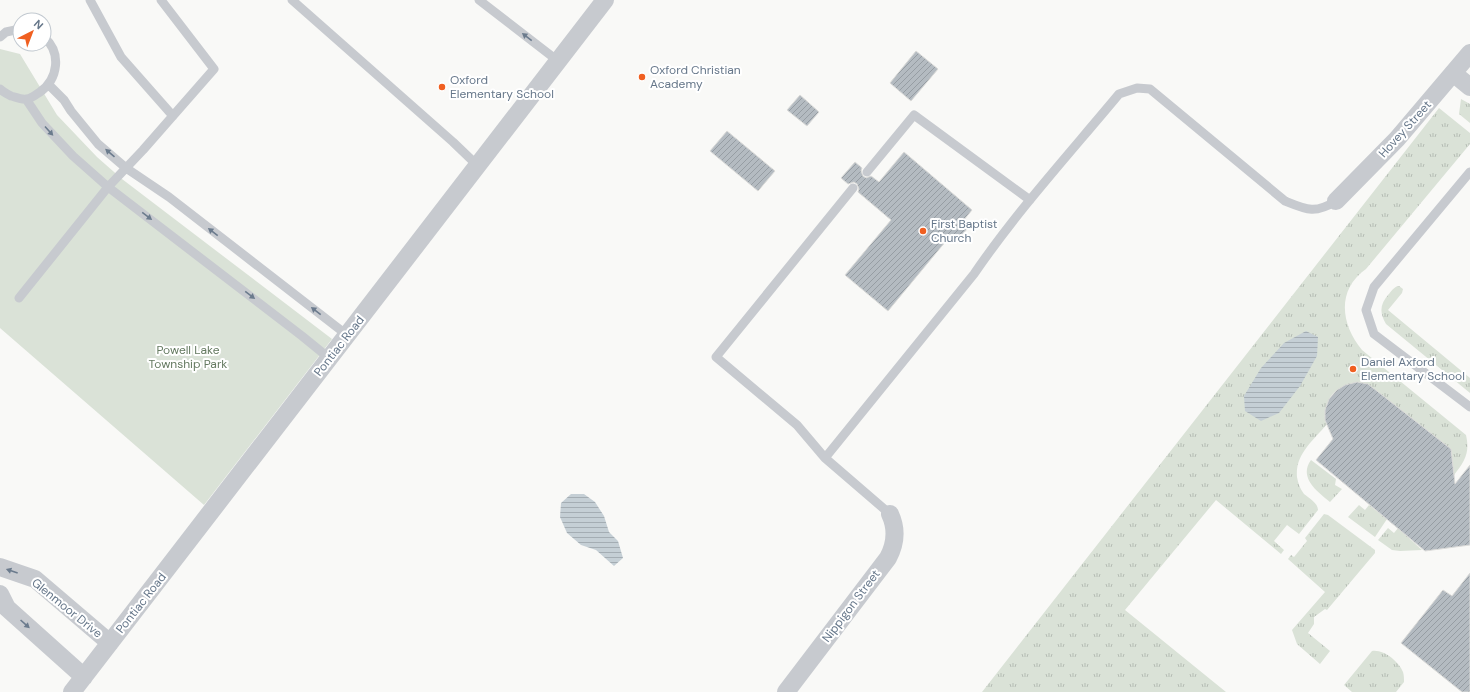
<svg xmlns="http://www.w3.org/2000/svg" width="1470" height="692" font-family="'DM Sans',sans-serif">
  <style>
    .grass { fill: url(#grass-tufts) }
    .park { fill: #dae2d7 }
    .water { fill: url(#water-rules) }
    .building { fill: url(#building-hatch); stroke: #dbdbd9 }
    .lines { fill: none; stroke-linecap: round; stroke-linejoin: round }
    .lane { stroke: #c7cacf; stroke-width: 9 }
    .street { stroke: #c7cacf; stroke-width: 18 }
    .oneway { fill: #6b7b8d }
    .poi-dot { fill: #f05f20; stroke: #fff; stroke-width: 1.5 }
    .labels { text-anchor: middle; stroke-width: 4; stroke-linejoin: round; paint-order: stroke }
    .poi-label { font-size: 12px; fill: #66778a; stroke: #fff; text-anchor: start }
    .street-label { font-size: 12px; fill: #66778a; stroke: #fff }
    .park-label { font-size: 12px; fill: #657a61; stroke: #fff }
  </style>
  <defs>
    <pattern id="grass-tufts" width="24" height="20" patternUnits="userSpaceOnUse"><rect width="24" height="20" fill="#dae2d7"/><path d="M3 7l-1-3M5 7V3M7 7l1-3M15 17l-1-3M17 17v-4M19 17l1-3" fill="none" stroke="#b5bcb4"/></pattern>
    <pattern id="water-rules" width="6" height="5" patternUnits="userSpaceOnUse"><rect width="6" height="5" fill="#c5cfd5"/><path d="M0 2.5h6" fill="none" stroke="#a4adb3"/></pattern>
    <pattern id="building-hatch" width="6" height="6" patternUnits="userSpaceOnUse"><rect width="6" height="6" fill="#b4bbc1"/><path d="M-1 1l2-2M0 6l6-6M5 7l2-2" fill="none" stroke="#969da3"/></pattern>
  </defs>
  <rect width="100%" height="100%" fill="#f9f9f7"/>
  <!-- grass -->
  <path class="grass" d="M 1461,99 L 1470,104 L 1470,123 L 1459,114 Z
    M 1439,108 L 1470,133 L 1470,144 L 1366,269 C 1336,290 1341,325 1362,350 L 1466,435 C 1470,453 1465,461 1454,475 L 1451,449 L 1368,384 C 1349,381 1326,389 1326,412 C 1325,416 1327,420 1327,424 C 1313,441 1295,454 1297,477 C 1298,483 1300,489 1304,494 C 1309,498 1318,503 1318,510 L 1299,534 L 1287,525 L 1274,541 L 1284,550 L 1281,554 L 1216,500 L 1125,610 L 1226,692 L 982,692 Z
    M 1399,286 L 1403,289 L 1402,293 L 1388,310 L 1470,378 L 1470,393 L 1386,324 C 1379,312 1380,304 1389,294 C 1392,290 1394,287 1399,286 Z
    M 1311,460 L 1336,479 L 1335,485 L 1342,489 L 1330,502 C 1318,492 1298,478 1311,460 Z
    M 1359,505 L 1365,510 L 1369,505 L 1387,519 L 1375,537 L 1348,517 Z
    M 1324,514 L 1328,515 L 1375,550 L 1375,553 L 1327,610 L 1325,609 L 1314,617 L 1314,624 L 1308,633 L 1330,651 L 1320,664 L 1297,644 L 1292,630 L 1325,592 L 1288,559 L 1291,555 L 1294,557 L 1307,541 L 1305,538 Z
    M 1388,528 L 1394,533 L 1398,528 L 1422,550 L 1400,551 L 1392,550 L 1378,540 Z
    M 1372,651 C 1384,649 1399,662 1403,672 C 1404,675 1404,679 1404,682 L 1396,692 L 1352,692 L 1344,685 Z"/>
  <!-- park -->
  <path class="park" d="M 0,49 L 20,54 L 57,115 L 97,157 L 122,179 L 332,339 L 204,505 L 0,328 Z"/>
  <!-- water -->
  <path class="water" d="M 1306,331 L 1318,337 L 1317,356 L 1300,386 L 1279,413 L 1261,421 L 1245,411 L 1244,396 L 1261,368 L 1284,343 Z
    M 571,494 L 584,494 L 595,502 L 604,516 L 609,532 L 618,541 L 623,558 L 614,566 L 596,550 L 581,545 L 567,533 L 560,517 L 561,503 Z"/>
  <!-- building -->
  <path class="building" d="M 916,51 L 938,69 L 911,101 L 890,83 Z
    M 800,95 L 819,112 L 807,126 L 787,110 Z
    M 727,131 L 775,171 L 758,191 L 710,151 Z
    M 904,152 L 972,210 L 963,221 L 969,227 L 957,240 L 951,235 L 888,311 L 845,275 L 891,220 L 858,192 L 859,189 L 857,184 L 854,182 L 848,184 L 841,178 L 855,162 L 862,168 L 861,171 L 863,176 L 866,178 L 871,176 L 879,182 Z
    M 1357,382 L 1368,384 L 1451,449 L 1455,484 L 1470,465 L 1470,545 L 1425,551 L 1316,460 L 1333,439 L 1325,420 L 1325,410 L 1329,399 L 1337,390 L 1345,385 Z
    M 1470,573 L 1470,692 L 1462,692 L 1401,643 L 1443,590 L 1452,596 Z"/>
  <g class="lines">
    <!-- lane -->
    <path class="lane" d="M 90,0 L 121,57 L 173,116
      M 292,0 L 453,142 L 478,166
      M 479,0 L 558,61
      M 0,37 L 6,32 L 20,29
      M 49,85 L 64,100 L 71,111 L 98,144 L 126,168 L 169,197 L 347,335
      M 0,89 C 3,92 7,94 11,96 C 15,97 22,100 26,99 C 31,99 37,94 40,92 C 58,79 62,53 44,37
      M 26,99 L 42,123 L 73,156 L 108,187 L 302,336 L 329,358
      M 867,172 L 914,115 L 1030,200
      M 1470,172 L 1374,287 L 1366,310 L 1374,334 L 1470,407
      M 853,188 L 716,357 L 797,425 L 825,458 L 890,514
      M 19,298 L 108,187 L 143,150 L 214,69 L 161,0
      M 825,458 L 974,274 C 1017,211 1070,153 1119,94 L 1137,88 L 1150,89 L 1285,201 C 1307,210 1315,214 1336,201"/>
    <!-- street -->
    <path class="street" d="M 1453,73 L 1470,87
      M 1336,201 L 1397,139 L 1470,53
      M 0,567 L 35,579 L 110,643
      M 0,594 L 7,608 L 84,677
      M 72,692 L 605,0
      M 786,692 L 888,558 C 896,543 897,529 890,514"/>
  </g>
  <!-- one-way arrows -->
  <defs><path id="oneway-solid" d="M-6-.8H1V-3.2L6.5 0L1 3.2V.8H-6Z"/></defs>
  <g class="oneway">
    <use href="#oneway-solid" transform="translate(527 37) rotate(-142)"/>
    <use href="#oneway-solid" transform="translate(49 131) rotate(48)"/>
    <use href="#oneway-solid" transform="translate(110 153) rotate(-139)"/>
    <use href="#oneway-solid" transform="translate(147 216) rotate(37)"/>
    <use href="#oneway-solid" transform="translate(213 232) rotate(-142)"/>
    <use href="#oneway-solid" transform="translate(250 295) rotate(37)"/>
    <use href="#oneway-solid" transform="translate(316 311) rotate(-142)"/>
    <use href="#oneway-solid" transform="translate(12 571) rotate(-161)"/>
    <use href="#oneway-solid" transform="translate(25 624) rotate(42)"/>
  </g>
  <!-- markers -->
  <g class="poi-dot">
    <circle cx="642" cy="77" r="4"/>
    <circle cx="442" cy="87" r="4"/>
    <circle cx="923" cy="231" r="4"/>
    <circle cx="1353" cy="369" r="4"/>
  </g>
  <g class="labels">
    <!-- poi labels -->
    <g class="poi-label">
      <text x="650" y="74">Oxford Christian<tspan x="650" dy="14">Academy</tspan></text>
      <text x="450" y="84">Oxford<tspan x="450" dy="14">Elementary School</tspan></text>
      <text x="931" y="228">First Baptist<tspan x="931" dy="14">Church</tspan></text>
      <text x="1361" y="366">Daniel Axford<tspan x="1361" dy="14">Elementary School</tspan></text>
    </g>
    <!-- street labels -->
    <g class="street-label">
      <text transform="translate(1405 129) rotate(-48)" y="4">Hovey Street</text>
      <text transform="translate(339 346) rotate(-52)" y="4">Pontiac Road</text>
      <text transform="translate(141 603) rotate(-52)" y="4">Pontiac Road</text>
      <text transform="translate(851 606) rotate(-53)" y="4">Nippigon Street</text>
      <text transform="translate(67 608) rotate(39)" y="4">Glenmoor Drive</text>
    </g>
    <!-- park labels -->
    <g class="park-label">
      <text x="188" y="354">Powell Lake<tspan x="188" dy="14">Township Park</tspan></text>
    </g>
  </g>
  <!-- north arrow -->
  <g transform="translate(32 32) rotate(42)"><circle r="19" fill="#ffffff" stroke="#c2c9d0"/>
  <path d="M0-3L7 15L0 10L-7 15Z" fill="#f05f20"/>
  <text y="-6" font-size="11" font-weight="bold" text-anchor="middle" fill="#66778a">N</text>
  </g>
</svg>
